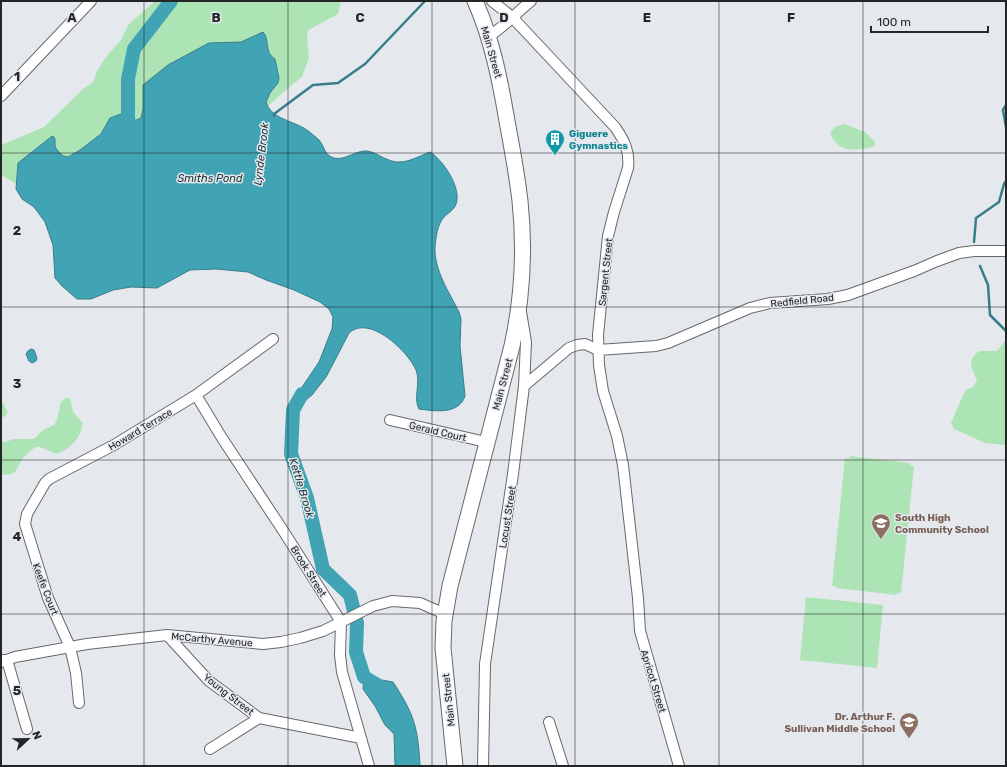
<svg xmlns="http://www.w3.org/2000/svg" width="1007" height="767" font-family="Rubik,sans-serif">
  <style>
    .green { fill: #ade4b6 }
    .water { fill: #41a4b4; stroke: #387e8a }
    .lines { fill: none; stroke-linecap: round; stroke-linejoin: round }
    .stream { stroke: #387e8a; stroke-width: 2.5 }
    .river { stroke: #41a4b4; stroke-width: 14 }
    .minor-casing { stroke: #66686c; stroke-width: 12 }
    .highway-casing { stroke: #66686c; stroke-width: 17 }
    .minor { stroke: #fff; stroke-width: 10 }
    .highway { stroke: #fff; stroke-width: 15 }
    .grid { fill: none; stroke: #242527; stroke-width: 1; stroke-opacity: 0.55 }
    .labels { text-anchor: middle; stroke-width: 3; stroke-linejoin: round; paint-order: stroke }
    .street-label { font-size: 10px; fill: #242527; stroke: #e5e8ed }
    .culture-label { font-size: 10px; font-weight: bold; fill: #0d838f; stroke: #e5e8ed; text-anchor: start }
    .education-label { font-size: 10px; font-weight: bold; fill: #785e54; stroke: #e5e8ed; text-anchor: start }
    .water-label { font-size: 11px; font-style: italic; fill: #20373b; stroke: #e5e8ed }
    .grid-label { font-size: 13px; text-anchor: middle; font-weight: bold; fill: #242527; stroke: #e5e8ed; stroke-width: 3; stroke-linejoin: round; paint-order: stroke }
  </style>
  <rect width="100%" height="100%" fill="#e5e8ed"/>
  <!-- green -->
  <path class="green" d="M 155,1 L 341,1 L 338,14 L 308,30 L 307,36 L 309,58 L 302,77 L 293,84 L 267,107 L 266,100 C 269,94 276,88 278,83 C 280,77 277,65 275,59 C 266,54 268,42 264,33 C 256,32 249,41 241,42 C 233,44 218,43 209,43 L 143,109 L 141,118 L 133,122 L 128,119 L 122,114 L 110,118 C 107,123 104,130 100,134 C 95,140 74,156 67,157 C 58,158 55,146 55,139 L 51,137 L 18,163 L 16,184 L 1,175 L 1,145 L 44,127 L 83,89 L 93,82 L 97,71 L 106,57 L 121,40 L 128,25 Z
    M 844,124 L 865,132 L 875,142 L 875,146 C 858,151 838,154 830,133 L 835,127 Z
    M 1006,339 L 1006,445 L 985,443 L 954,429 L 951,423 L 963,395 L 966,390 L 973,387 L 977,380 C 972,367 966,362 979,351 L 997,351 Z
    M 66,398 L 70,398 L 73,412 L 83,423 C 80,439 71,449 56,454 L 40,447 L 35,447 L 23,458 L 15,472 L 11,474 L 1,475 L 1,441 L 5,442 L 14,439 L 34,439 L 43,430 L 54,425 L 57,420 L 61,402 Z
    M 1,400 L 8,412 L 5,416 L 1,418 Z
    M 850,456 L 910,463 L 910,465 L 914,466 L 901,593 L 897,593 L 897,595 L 836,588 L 836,586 L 832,586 L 845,458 L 850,459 Z
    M 806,597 L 883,605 L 877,668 L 800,660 Z"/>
  <!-- water -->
  <path class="water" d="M 263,32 C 270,39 264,53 275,59 L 279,78 L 278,83 L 270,93 L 266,102 C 271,119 294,121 307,130 C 311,133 316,137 319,140 C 325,147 324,155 334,158 C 345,161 356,150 367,151 C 375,152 382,158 389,160 C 403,166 417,157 430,152 C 443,160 462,188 456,204 C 454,210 448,213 444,217 C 437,225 436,237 435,247 C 434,270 449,292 459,312 L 461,319 L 460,346 L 465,396 C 459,415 434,411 419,409 C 413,398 421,382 416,370 C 408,351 369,314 349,333 L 333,364 L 326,377 L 312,395 L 301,404 L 298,411 L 293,410 L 290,405 L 319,362 L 332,329 L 333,317 L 329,309 L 320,302 L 294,290 L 266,280 L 248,272 L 216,269 L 190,270 L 157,288 L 131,287 L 113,290 L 91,299 L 77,299 L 62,286 L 55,278 L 53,245 L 45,222 L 34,207 L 22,199 L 16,189 L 18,163 L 51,137 L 53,136 L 55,139 L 55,146 L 57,150 L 63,156 L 68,157 L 80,150 L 101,134 L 110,118 L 121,114 L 132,122 L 141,118 L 143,109 L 143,85 L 168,65 L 209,43 L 241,42 Z
    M 31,349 L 34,350 L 37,358 L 36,361 L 32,363 L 29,361 L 26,354 L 28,351 Z
    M 364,677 L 393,682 C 414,714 418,727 420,766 L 395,766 L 394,734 L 385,725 L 375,706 L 363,689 Z"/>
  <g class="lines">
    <!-- stream -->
    <path class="stream" d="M 1006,105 L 1003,110 L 1006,127
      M 274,116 L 274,114 L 313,85 L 338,83 L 365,64 L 425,1
      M 974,242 L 976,218 L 999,202 L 1004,184 L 1006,181
      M 980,266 L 988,285 L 990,315 L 1006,331"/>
    <!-- river -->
    <path class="river" d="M 134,136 L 128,119 L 128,79 L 134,49 L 171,1
      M 302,394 L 293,410 L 291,454 L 307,498 L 323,569 L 350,595 L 357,623 L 356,652 L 364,677 L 379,686"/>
    <defs>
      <path id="minor" d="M 492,1 L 512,17 L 615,127 C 624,140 630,151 628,168 L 614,212 L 608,236 L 598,335 L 599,365 L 603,391 L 617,436 L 623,465 L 638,598 L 640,631 L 679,766
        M 488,37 C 503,28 517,12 531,1
        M 1,96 L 91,1
        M 524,386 L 569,348 L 577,345 L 585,344 L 598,350 L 656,346 L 668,343 L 750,308 L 770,303 L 828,299 L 848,295 L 914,271 L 937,261 L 959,253 L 974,251 L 1006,251
        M 196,395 L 222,438 L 284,532 L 341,622 L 340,655 L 342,672 L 369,766
        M 390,420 L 486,442
        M 167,635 L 209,681 L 259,718 L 361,738
        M 1,660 L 7,660 L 27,729
        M 1,662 L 15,657 L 87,644 L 167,635 L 263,644 L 281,642 L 300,638 L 323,631 L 373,606 L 392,601 L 420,603 L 445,614
        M 79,703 L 76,673 L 70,647 L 48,598 L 25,524 L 27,514 L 45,483 L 49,479 L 114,445 L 196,395 L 273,339
        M 549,722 L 563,766
        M 210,749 L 259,718
        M 483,766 L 485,664 L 513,474 L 524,386 L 526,342 L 521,312"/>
      <path id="highway" d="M 455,766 L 443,648 L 444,621 L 450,586 L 512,346 C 522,300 525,248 520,201 C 517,174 512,148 507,121 C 500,80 492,39 475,1"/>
    </defs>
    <!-- minor casing -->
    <use href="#minor" class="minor-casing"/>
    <!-- highway casing -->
    <use href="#highway" class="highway-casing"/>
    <!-- minor -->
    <use href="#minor" class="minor"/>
    <!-- highway -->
    <use href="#highway" class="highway"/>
  </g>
  <!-- grid -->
  <path class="grid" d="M 144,1 L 144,766M 288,1 L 288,766M 432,1 L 432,766M 575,1 L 575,766M 719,1 L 719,766M 863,1 L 863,766M 1,153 L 1006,153M 1,307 L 1006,307M 1,460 L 1006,460M 1,614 L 1006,614"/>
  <!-- icons -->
  <defs>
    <symbol id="building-pin" viewBox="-11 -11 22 30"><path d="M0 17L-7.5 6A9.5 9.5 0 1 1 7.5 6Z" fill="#0f9aa8" stroke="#e5e8ed"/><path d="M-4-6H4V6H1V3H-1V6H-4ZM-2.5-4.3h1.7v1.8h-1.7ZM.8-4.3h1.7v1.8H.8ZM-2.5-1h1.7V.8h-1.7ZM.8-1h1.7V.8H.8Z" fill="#fff"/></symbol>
    <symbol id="school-pin" viewBox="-11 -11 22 30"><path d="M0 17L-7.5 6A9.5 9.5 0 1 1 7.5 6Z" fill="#8d6e63" stroke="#e5e8ed"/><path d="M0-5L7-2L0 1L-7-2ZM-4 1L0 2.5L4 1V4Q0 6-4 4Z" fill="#fff"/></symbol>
  </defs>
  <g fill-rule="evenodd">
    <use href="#building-pin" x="544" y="128" width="22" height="30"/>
    <use href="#school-pin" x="870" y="512" width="22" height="30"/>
    <use href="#school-pin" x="898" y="711" width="22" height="30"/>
  </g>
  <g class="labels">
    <!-- street labels -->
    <g class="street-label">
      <text transform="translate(492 52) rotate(74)" y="4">Main Street</text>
      <text transform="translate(605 272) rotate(-84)" y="4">Sargent Street</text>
      <text transform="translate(802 300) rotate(-6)" y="4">Redfield Road</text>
      <text transform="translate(502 384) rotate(-75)" y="4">Main Street</text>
      <text transform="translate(140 429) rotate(-31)" y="4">Howard Terrace</text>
      <text transform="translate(438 431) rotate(13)" y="4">Gerald Court</text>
      <text transform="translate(507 517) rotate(-81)" y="4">Locust Street</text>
      <text transform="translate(309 571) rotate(58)" y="4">Brook Street</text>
      <text transform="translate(46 589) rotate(69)" y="4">Keefe Court</text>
      <text transform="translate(212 639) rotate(5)" y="4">McCarthy Avenue</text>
      <text transform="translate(654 681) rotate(73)" y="4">Apricot Street</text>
      <text transform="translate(229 694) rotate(38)" y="4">Young Street</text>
      <text transform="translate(448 700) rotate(-96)" y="4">Main Street</text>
    </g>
    <!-- culture labels -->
    <g class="culture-label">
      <text x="569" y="137">Giguere<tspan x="569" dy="12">Gymnastics</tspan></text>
    </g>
    <!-- education labels -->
    <g class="education-label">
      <text x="895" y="521">South High<tspan x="895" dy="12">Community School</tspan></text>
      <text x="895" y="720" text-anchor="end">Dr. Arthur F.<tspan x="895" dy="12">Sullivan Middle School</tspan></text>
    </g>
    <!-- water labels -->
    <g class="water-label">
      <text transform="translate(261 154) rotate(-83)" y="4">Lynde Brook</text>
      <text x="210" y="182">Smiths Pond</text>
      <text transform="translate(302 488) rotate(73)" y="4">Kettle Brook</text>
    </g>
  </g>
  <g class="grid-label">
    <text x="72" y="22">A</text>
    <text x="216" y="22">B</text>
    <text x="360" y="22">C</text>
    <text x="504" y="22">D</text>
    <text x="647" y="22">E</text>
    <text x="791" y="22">F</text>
    <text x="17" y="81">1</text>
    <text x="17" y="235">2</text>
    <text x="17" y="388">3</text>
    <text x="17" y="541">4</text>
    <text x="17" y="695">5</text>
  </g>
  <!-- border -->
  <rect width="1007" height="767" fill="none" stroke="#242527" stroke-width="4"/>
  <!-- north arrow -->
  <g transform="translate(28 739) rotate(68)" stroke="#e5e8ed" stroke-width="3" paint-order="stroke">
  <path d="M0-3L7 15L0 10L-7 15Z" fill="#242527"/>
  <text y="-6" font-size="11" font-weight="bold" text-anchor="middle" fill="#242527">N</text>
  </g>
  <!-- scale -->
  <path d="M871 26v6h117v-6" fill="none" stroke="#242527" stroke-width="2"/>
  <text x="877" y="26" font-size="12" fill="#242527" stroke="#e5e8ed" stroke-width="3" paint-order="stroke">100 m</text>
</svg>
